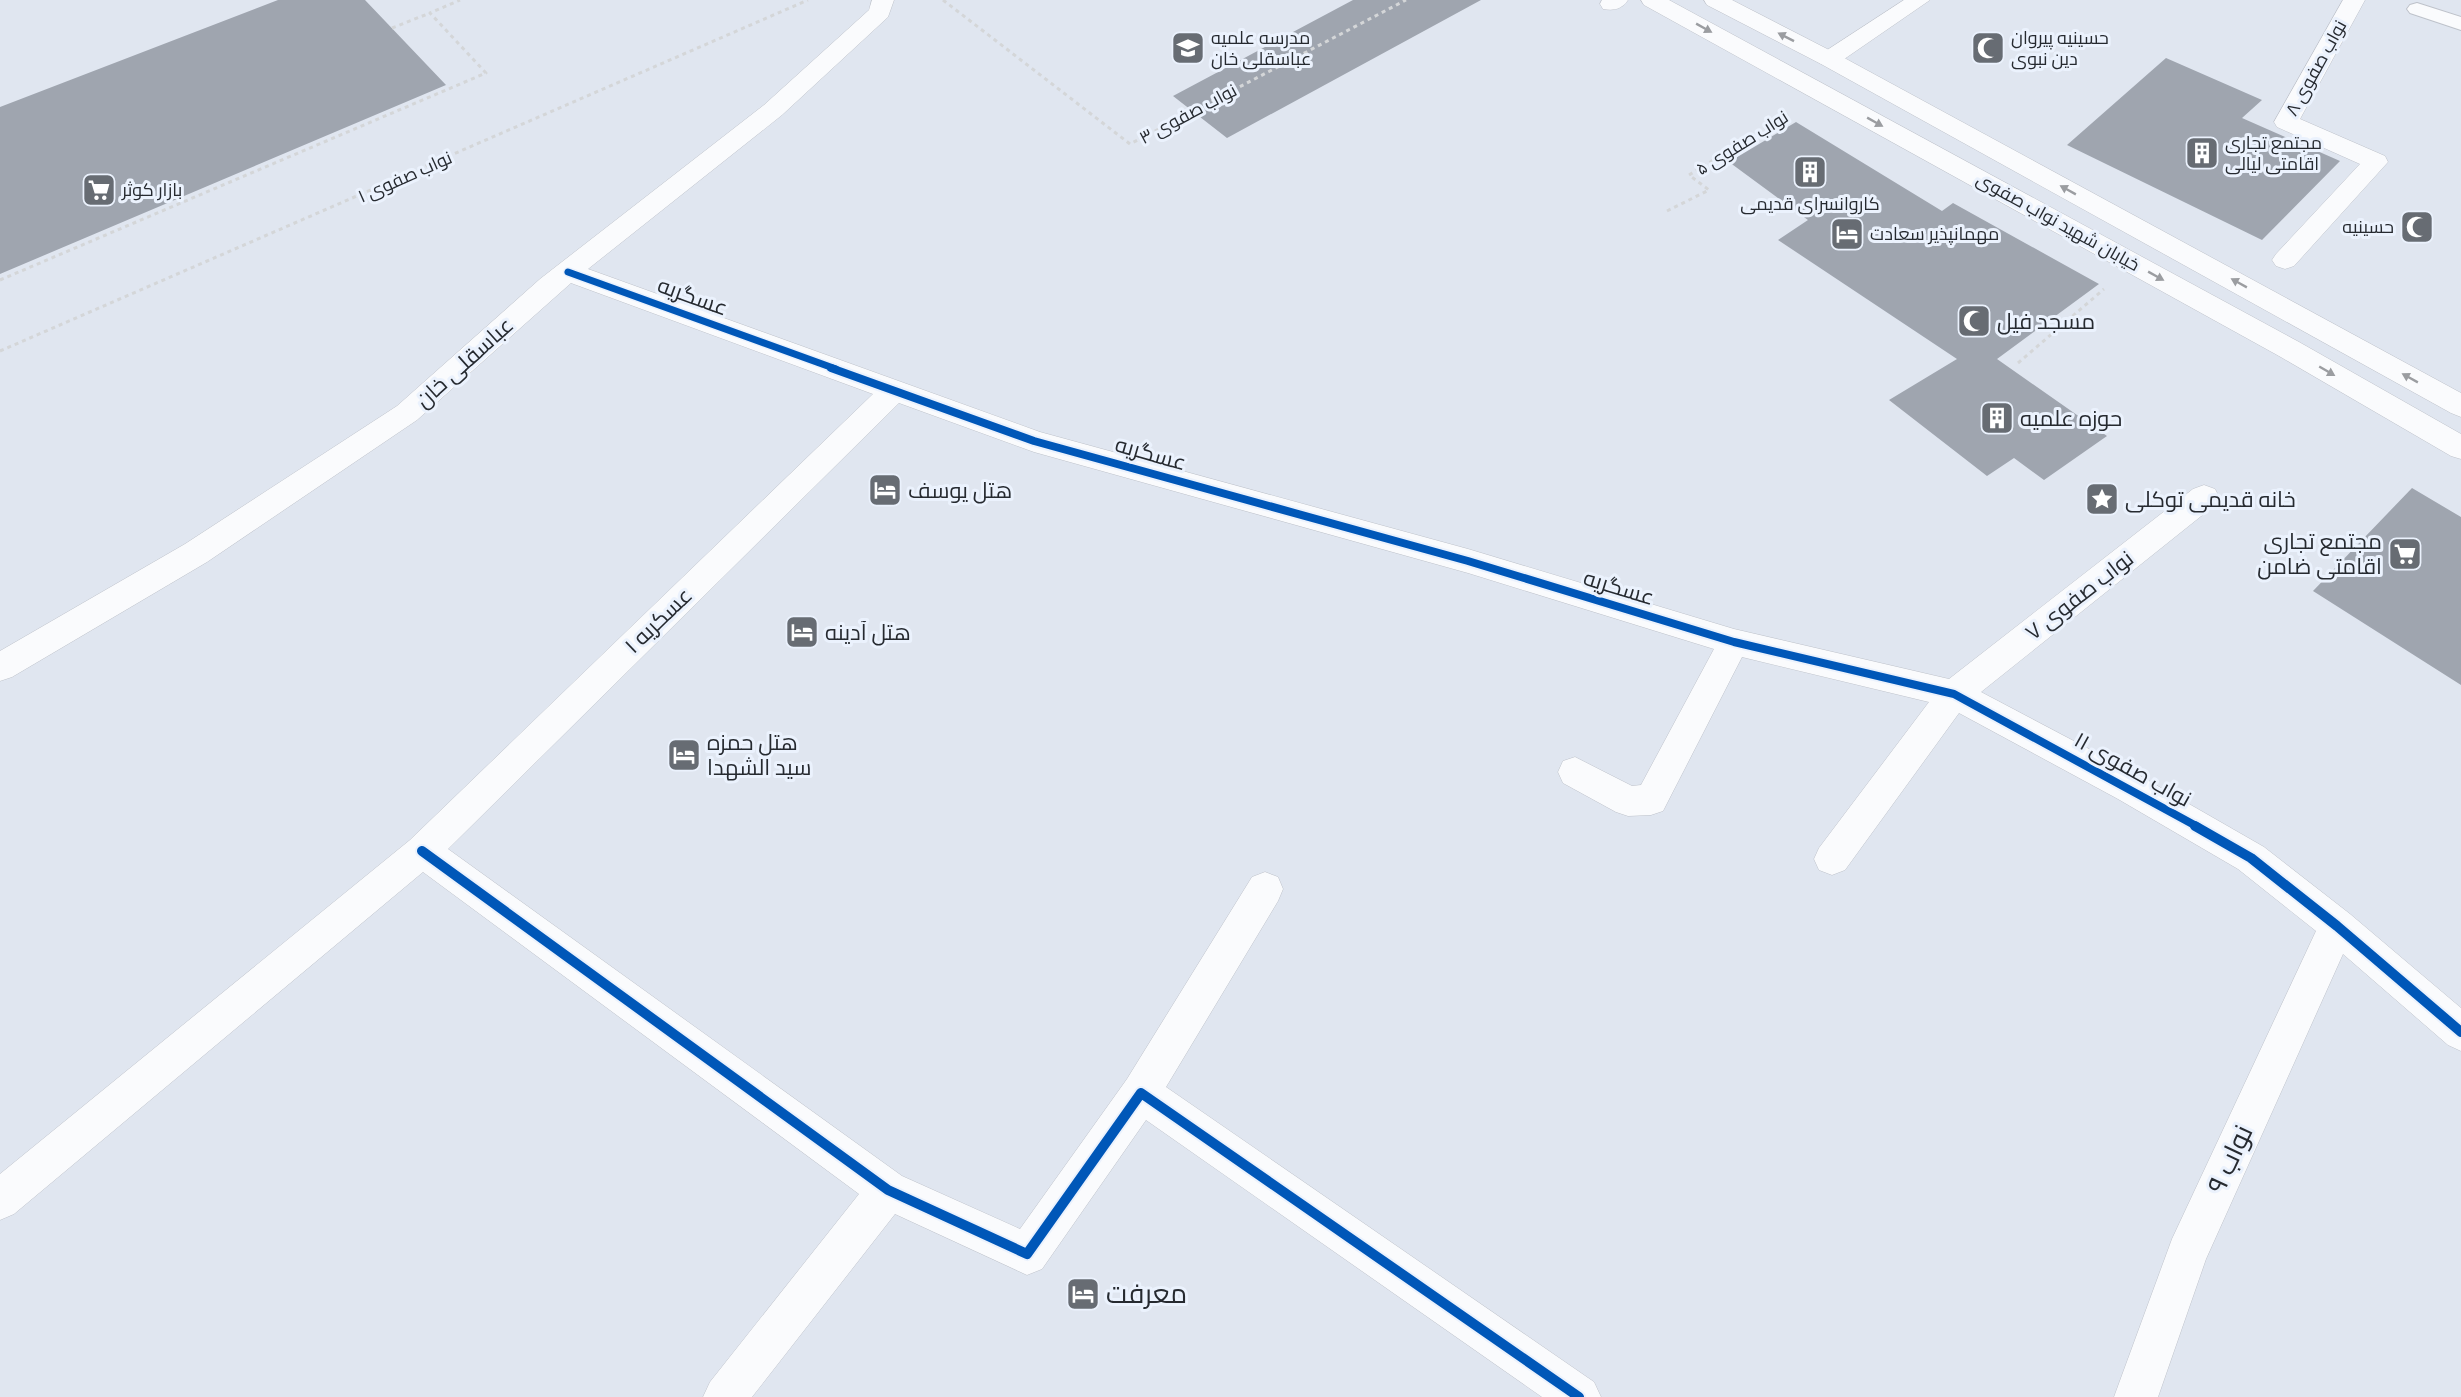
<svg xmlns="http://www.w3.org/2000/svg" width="2461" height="1397" font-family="Signika,Cairo,sans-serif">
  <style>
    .building { fill: #9fa5af }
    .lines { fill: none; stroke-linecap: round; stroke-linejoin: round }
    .service-casing { stroke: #bec2ca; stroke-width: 2 }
    .minor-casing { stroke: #bec2ca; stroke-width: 1 }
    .primary-casing { stroke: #bec2ca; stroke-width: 1 }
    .path { stroke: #d4d6d8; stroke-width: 3; stroke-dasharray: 4 4; stroke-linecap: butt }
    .service { fill: #fafbfd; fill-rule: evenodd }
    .minor { fill: #fafbfd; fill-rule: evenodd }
    .primary { fill: #fafbfd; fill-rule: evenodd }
    .cycleway-far2-casing { stroke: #ebf2fd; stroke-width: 10 }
    .cycleway-far1-casing { stroke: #ebf2fd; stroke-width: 12 }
    .cycleway-casing { stroke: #ebf2fd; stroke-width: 14 }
    .cycleway-far2 { stroke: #0057b8; stroke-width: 7 }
    .cycleway-far1 { stroke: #0057b8; stroke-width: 8 }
    .cycleway { stroke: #0057b8; stroke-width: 10 }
    .oneway { fill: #9b9da1 }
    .labels { text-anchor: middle; stroke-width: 6; stroke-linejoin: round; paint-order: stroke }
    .far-poi-label { font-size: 18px; fill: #262a30; stroke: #ebf2fd; text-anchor: start }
    .far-street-label { font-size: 18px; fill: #262a30; stroke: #ebf2fd }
    .street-label { font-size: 22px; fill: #262a30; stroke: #ebf2fd }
    .poi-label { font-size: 22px; fill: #262a30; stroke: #ebf2fd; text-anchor: start }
    .near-street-label { font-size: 27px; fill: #262a30; stroke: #ebf2fd }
    .near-poi-label { font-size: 27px; fill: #262a30; stroke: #ebf2fd; text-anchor: start }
  </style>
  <rect width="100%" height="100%" fill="#e0e6f0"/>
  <!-- building -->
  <path class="building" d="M 278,0 L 365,0 L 446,85 L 0,274 L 0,107 Z
    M 1353,0 L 1481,0 L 1227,138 L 1173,96 Z
    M 2166,58 L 2262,100 L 2242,118 L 2340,161 L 2262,240 L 2067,145 Z
    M 1796,122 L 1942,211 L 1953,203 L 2099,284 L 1997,359 L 2107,436 L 2044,480 L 2014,458 L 1987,476 L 1889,400 L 1957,359 L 1778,240 L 1808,220 L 1729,162 Z
    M 2412,488 L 2461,517 L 2461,685 L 2313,591 Z"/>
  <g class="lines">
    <defs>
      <path id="service" d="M 2417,3 L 2461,17 L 2461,30 L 2410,13 L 2407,9 L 2410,5 Z"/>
      <path id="minor" d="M 872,0 L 894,0 L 888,17 L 782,115 L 588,269 L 1040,432 L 1468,549 L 1734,629 L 1949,679 L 2193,489 L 2204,485 L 2215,489 L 2219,497 L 2215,505 L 1981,692 L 2142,777 L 2264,847 L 2350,914 L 2461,1008 L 2461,1051 L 2448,1045 L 2343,954 L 2206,1259 L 2158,1397 L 2114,1397 L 2172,1239 L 2316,931 L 2238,869 L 2118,799 L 1959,713 L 1845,870 L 1832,875 L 1819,870 L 1814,859 L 1819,848 L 1929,702 L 1742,657 L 1663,811 L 1651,815 L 1628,816 L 1616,812 L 1563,783 L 1558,772 L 1563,761 L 1575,757 L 1632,786 L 1641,785 L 1714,649 L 1468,573 L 1034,452 L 899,403 L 448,849 L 902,1176 L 1020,1229 L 1127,1079 L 1252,877 L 1265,872 L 1278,877 L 1283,889 L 1278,901 L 1166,1087 L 1594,1382 L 1601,1397 L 1542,1397 L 1146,1120 L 1042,1269 L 1027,1275 L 895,1214 L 752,1397 L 703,1397 L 710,1382 L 859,1194 L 423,872 L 14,1214 L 0,1220 L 0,1174 L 410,840 L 873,394 L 571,283 L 417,420 L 207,562 L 12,677 L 0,681 L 0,651 L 185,544 L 397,406 L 540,279 L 764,105 L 869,10 Z
        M 1602,0 L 1628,0 C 1622,9 1614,11 1603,9 L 1600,4 Z
        M 1904,0 L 1930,0 L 1837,64 L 1821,64 L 1817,59 L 1821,54 Z
        M 2343,0 L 2365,0 L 2300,119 L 2385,156 L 2388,162 L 2294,266 L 2285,269 L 2276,266 L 2272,260 L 2276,254 L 2360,164 L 2277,127 L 2274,122 Z"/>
      <path id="primary" d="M 1641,0 L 1669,0 L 2299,342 L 2461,434 L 2461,459 L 2451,456 L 2279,356 L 1644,5 Z
        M 1704,0 L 1732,0 L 1837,54 L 2461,393 L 2461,417 L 2451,413 L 1821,64 L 1707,5 Z"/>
    </defs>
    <!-- service casing -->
    <use href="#service" class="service-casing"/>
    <!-- minor casing -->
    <use href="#minor" class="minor-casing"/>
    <!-- primary casing -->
    <use href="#primary" class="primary-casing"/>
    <!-- path -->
    <path class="path" d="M 943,0 L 1130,144 L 1406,0
      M 392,28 L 430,13
      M 1667,211 L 1709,190 L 1689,175 L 1789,114
      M 0,280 L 486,73 L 430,13 L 460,0
      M 0,351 L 808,0
      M 2018,363 L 2104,289"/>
    <!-- service -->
    <use href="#service" class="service"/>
    <!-- minor -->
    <use href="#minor" class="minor"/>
    <!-- primary -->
    <use href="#primary" class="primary"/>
    <defs>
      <path id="cycleway-far2" d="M 568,272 L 836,369"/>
      <path id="cycleway-far1" d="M 831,368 L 1034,441 L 1468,561 L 1734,642 L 1954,694 L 2198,827"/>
      <path id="cycleway" d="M 2195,826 L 2251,858 L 2337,926 L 2461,1032
        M 422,851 L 888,1190 L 1027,1254 L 1141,1093 L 1579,1397"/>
    </defs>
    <!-- cycleway-far2 casing -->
    <use href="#cycleway-far2" class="cycleway-far2-casing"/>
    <!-- cycleway-far1 casing -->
    <use href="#cycleway-far1" class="cycleway-far1-casing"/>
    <!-- cycleway casing -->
    <use href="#cycleway" class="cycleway-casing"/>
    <!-- cycleway-far2 -->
    <use href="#cycleway-far2" class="cycleway-far2"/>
    <!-- cycleway-far1 -->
    <use href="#cycleway-far1" class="cycleway-far1"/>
    <!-- cycleway -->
    <use href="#cycleway" class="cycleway"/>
  </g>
  <!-- one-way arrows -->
  <defs><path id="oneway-solid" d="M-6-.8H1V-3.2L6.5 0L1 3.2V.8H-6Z" transform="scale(1.5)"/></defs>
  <g class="oneway">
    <use href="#oneway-solid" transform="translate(1704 28) rotate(29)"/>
    <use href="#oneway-solid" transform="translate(1786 37) rotate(-153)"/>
    <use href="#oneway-solid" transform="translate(1875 122) rotate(29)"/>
    <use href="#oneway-solid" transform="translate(2068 190) rotate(-151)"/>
    <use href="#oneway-solid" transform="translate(2156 276) rotate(29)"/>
    <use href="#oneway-solid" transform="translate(2239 283) rotate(-151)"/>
    <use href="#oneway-solid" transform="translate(2327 371) rotate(30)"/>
    <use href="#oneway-solid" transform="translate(2410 378) rotate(-151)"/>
  </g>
  <!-- icons -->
  <defs>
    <symbol id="university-square" viewBox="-11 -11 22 22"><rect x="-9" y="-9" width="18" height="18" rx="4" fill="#676c73" stroke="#ebf2fd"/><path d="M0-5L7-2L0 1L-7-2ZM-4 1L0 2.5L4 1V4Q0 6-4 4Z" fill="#fff"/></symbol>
    <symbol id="mosque-square" viewBox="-11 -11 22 22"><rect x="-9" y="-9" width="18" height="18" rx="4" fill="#676c73" stroke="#ebf2fd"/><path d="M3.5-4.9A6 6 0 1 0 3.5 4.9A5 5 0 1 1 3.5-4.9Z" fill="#fff"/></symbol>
    <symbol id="building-square" viewBox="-11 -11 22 22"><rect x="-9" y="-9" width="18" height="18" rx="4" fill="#676c73" stroke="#ebf2fd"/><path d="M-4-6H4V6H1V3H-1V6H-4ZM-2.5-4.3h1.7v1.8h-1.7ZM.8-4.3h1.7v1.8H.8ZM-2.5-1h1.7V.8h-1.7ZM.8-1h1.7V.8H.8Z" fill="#fff"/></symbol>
    <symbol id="supermarket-square" viewBox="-11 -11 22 22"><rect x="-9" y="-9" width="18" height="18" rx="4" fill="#676c73" stroke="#ebf2fd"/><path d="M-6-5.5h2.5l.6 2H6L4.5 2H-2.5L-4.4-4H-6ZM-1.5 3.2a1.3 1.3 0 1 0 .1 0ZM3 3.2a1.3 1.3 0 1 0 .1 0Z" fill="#fff"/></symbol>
    <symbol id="hotel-square" viewBox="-11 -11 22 22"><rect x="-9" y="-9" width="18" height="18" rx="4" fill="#676c73" stroke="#ebf2fd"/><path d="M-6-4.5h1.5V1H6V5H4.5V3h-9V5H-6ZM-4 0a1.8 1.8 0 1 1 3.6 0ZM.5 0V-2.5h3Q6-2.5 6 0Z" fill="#fff"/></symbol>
    <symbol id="sight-square" viewBox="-11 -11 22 22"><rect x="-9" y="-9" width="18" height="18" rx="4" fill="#676c73" stroke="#ebf2fd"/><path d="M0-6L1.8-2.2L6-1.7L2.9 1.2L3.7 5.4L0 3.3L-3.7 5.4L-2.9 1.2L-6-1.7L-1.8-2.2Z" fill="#fff"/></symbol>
  </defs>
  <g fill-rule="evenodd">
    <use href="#university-square" x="1169" y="29" width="38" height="38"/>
    <use href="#mosque-square" x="1969" y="29" width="38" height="38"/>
    <use href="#building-square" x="2183" y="134" width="38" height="38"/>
    <use href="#building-square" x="1791" y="153" width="38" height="38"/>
    <use href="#supermarket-square" x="80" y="171" width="38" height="38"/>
    <use href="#mosque-square" x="2398" y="208" width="38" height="38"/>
    <use href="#hotel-square" x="1828" y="215" width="38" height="38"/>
    <use href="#mosque-square" x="1955" y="302" width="38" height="38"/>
    <use href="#building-square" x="1978" y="399" width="38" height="38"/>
    <use href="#hotel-square" x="866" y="471" width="38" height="38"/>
    <use href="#sight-square" x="2083" y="480" width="38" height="38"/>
    <use href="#supermarket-square" x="2386" y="535" width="38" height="38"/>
    <use href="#hotel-square" x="783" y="613" width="38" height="38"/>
    <use href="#hotel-square" x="665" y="736" width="38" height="38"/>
    <use href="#hotel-square" x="1064" y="1275" width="38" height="38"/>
  </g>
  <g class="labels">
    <!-- far-poi labels -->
    <g class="far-poi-label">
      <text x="1211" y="44">مدرسه علمیه<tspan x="1211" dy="21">عباسقلی خان</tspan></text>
      <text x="2011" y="44">حسینیه پیروان<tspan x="2011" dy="21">دین نبوی</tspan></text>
      <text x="2225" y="149">مجتمع تجاری<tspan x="2225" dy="21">اقامتی لیالی</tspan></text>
      <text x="122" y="196">بازار کوثر</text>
      <text x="1810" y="210" text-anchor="middle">کاروانسرای قدیمی</text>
      <text x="2394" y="233" text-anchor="end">حسینیه</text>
      <text x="1870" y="240">مهمانپذیر سعادت</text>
    </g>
    <!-- far-street labels -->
    <g class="far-street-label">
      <text transform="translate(2316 68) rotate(-61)" y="6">نواب صفوی ۸</text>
      <text transform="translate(1188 114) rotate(-28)" y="6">نواب صفوی ۳</text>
      <text transform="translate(1742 143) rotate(-32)" y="6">نواب صفوی ۵</text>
      <text transform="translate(405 177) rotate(-24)" y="6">نواب صفوی ۱</text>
      <text transform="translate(2058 222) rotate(29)" y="6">خیابان شهید نواب صفوی</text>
    </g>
    <!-- street labels -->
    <g class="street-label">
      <text transform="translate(693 296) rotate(20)" y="8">عسگریه</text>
      <text transform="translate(464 362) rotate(-42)" y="8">عباسقلی خان</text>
      <text transform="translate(1151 453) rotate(16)" y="8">عسگریه</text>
      <text transform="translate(1619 587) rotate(17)" y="8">عسگریه</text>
      <text transform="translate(2079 595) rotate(-38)" y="8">نواب صفوی ۷</text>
      <text transform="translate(658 620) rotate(-44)" y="8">عسکریه ۱</text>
      <text transform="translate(2133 769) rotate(29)" y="8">نواب صفوی ۱۱</text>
    </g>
    <!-- poi labels -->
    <g class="poi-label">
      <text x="1997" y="329">مسجد فیل</text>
      <text x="2020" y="426">حوزه علمیه</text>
      <text x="908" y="498">هتل یوسف</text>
      <text x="2125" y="507">خانه قدیمی توکلی</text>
      <text x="2382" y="549" text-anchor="end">مجتمع تجاری<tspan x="2382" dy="25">اقامتی ضامن</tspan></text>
      <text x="825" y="640">هتل آدینه</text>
      <text x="707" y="750">هتل حمزه<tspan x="707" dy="25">سید الشهدا</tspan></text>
    </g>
    <!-- near-street labels -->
    <g class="near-street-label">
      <text transform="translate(2230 1159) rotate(-65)" y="9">نواب ۹</text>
    </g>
    <!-- near-poi labels -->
    <g class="near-poi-label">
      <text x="1106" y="1303">معرفت</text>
    </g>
  </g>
</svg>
